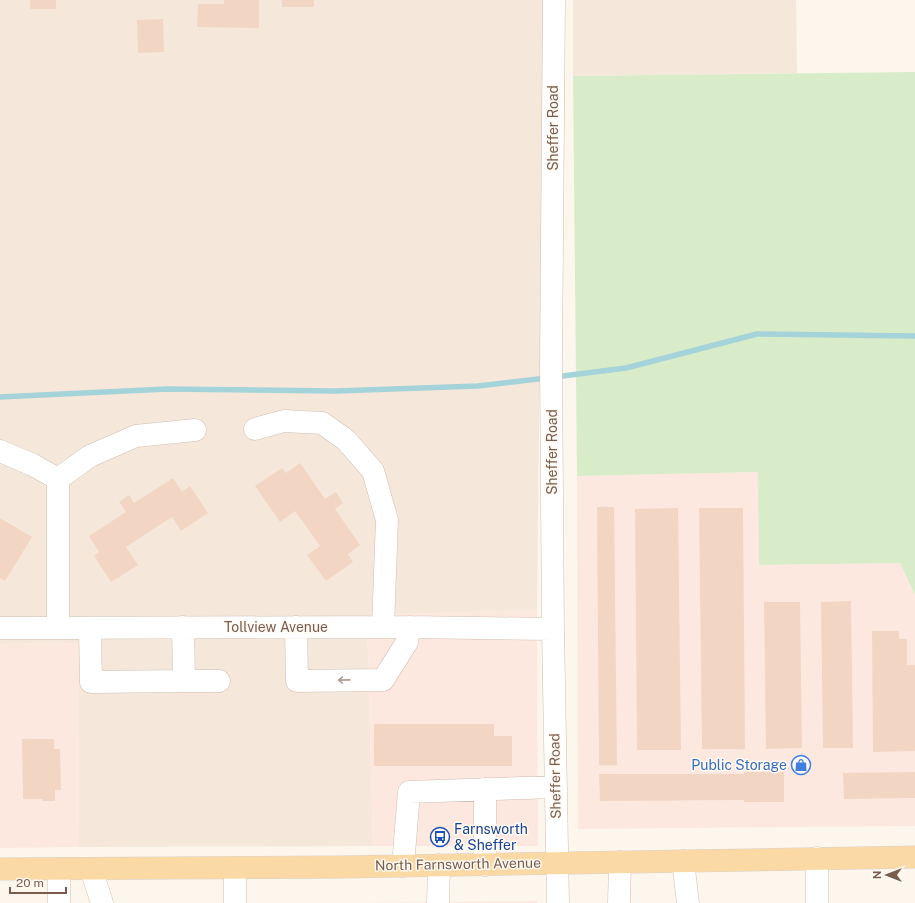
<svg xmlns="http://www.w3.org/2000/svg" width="915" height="903" font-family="'Public Sans',sans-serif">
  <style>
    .residential { fill: #f5e8da }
    .commercial { fill: #fde8e0 }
    .green { fill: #d8ecc9 }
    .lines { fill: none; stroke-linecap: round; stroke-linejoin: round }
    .stream { stroke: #a5d3da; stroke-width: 5.5 }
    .building { fill: #f3d5c3 }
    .minor-casing { stroke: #d1beb0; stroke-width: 23 }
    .major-casing { stroke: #dad1cd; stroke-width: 23 }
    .minor { stroke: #fff; stroke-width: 22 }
    .major { stroke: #fbd9a5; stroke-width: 22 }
    .oneway { stroke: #af9d94 }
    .labels { text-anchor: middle; stroke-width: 3; stroke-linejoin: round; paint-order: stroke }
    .street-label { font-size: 14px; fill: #7a5c4d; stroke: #fffaf3 }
    .shop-label { font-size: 14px; fill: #366cbe; stroke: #fffaf3; text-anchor: end }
    .transit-label { font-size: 14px; fill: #164399; stroke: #fffaf3; text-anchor: start }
  </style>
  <rect width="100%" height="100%" fill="#fdf6ec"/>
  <!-- residential -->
  <path class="residential" d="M 0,0 L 544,0 L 537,610 L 367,615 L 373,846 L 79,847 L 78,643 L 0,644 Z
    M 573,0 L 796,0 L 797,73 L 573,76 Z"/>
  <!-- commercial -->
  <path class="commercial" d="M 759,472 L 759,565 L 900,563 L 915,595 L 915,826 L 578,829 L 577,476 Z
    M 537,610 L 538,846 L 373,846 L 367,615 Z
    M 78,643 L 79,847 L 0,848 L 0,644 Z
    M 537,901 L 537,903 L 362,903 Z"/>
  <!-- green -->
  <path class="green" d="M 915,72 L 915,595 L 900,563 L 759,565 L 758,472 L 577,476 L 573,76 Z"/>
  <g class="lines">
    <!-- stream -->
    <path class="stream" d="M 555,377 L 626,368 L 757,334 L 915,336
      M 0,397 L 167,389 L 336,391 L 478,386 L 547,378"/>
  </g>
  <!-- building -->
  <path class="building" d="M 30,0 L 56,0 L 56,9 L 30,9 Z
    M 224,0 L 259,0 L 259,28 L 197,27 L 198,4 L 224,4 Z
    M 282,0 L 314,0 L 314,7 L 282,7 Z
    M 163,19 L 164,52 L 138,53 L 137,20 Z
    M 300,463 L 325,499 L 336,492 L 343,503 L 335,509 L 360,545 L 348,554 L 353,562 L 326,581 L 307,555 L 320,546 L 295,511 L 280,522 L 255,486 L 282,468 L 286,473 Z
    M 173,478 L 182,492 L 190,486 L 208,513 L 181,531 L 172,517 L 126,547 L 138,565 L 111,582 L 94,556 L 99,552 L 89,536 L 126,512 L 119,502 L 129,495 L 134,503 Z
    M 597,507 L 614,507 L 617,765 L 599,765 Z
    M 678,508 L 681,750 L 637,750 L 635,509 Z
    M 699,508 L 743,508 L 745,749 L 702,749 Z
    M 0,518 L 32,537 L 5,581 L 0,578 Z
    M 851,601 L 853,748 L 823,748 L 821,602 Z
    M 764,602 L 800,602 L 802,748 L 766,749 Z
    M 872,631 L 899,631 L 899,639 L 907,639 L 907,665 L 915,665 L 915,751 L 873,752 Z
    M 374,724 L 494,724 L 494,736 L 512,736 L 512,766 L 374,766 Z
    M 22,739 L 54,739 L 54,749 L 60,749 L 61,790 L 55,790 L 55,801 L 42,801 L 42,799 L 23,799 Z
    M 744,772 L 784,772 L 784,802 L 744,802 L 744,800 L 600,801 L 599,774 L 744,774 Z
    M 915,772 L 915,798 L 844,799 L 843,773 Z"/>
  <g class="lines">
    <defs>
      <path id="minor" d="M 554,0 L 551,363 L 553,629 L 558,903
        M 255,429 L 284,421 L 322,423 L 346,440 L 373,471 L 387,520 L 383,627
        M 0,451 L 33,465 L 58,479 L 90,456 L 136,436 L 195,430
        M 58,479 L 58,628
        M 183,627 L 184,681 L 219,681
        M 296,627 L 297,681 L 383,680 L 407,642 L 409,627
        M 0,628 L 409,627 L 553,629
        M 90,628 L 91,682 L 184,681
        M 683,861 L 688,903
        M 485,865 L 485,789
        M 403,866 L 409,792 L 555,787
        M 235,868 L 235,903
        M 59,869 L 59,903
        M 91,869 L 102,903
        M 438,903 L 439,865
        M 619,903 L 620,862
        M 817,903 L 817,858"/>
      <path id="major" d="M 0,869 L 343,867 L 915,857"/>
    </defs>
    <!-- minor casing -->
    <use href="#minor" class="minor-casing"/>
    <!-- major casing -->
    <use href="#major" class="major-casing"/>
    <!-- minor -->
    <use href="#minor" class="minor"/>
    <!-- major -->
    <use href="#major" class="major"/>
  </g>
  <!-- one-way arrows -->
  <defs><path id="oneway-shaft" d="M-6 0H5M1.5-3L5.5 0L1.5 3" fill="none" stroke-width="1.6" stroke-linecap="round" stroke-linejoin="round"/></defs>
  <use class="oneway" href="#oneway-shaft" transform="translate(344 680) rotate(179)"/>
  <!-- icons -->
  <defs>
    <symbol id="shop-ring" viewBox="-11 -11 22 22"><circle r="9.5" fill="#fffaf3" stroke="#3f7fe0" stroke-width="1.5"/><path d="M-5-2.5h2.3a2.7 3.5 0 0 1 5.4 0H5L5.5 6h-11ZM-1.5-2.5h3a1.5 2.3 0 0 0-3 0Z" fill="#3f7fe0"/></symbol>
    <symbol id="bus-ring" viewBox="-11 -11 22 22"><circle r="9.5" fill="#fffaf3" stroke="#1a4fb4" stroke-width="1.5"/><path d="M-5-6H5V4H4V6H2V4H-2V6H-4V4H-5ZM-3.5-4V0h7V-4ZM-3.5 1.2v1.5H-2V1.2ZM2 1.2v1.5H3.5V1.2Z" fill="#1a4fb4"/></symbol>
  </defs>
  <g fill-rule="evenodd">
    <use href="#shop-ring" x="790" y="754" width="22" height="22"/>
    <use href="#bus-ring" x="429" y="826" width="22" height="22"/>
  </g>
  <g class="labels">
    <!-- street labels -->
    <g class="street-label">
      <text transform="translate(553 128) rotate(-90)" y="5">Sheffer Road</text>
      <text transform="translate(552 452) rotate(-90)" y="5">Sheffer Road</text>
      <text x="276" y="632">Tollview Avenue</text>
      <text transform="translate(555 776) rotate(-91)" y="5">Sheffer Road</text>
      <text transform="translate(458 864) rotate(-1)" y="5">North Farnsworth Avenue</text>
    </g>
    <!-- shop labels -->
    <g class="shop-label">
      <text x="787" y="770">Public Storage</text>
    </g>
    <!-- transit labels -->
    <g class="transit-label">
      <text x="454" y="834">Farnsworth<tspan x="454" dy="16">&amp; Sheffer</tspan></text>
    </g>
  </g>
  <!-- north arrow -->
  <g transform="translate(887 875) rotate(270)" stroke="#fffaf3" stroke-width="3" paint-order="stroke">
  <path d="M0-3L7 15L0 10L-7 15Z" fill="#7a5c4d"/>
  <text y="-6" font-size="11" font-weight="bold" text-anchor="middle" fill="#7a5c4d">N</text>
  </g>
  <!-- scale -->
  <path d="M10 887v6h56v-6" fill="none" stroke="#7a5c4d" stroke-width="2"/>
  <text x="16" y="887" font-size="12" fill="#7a5c4d" stroke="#fffaf3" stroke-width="3" paint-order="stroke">20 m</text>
</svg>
